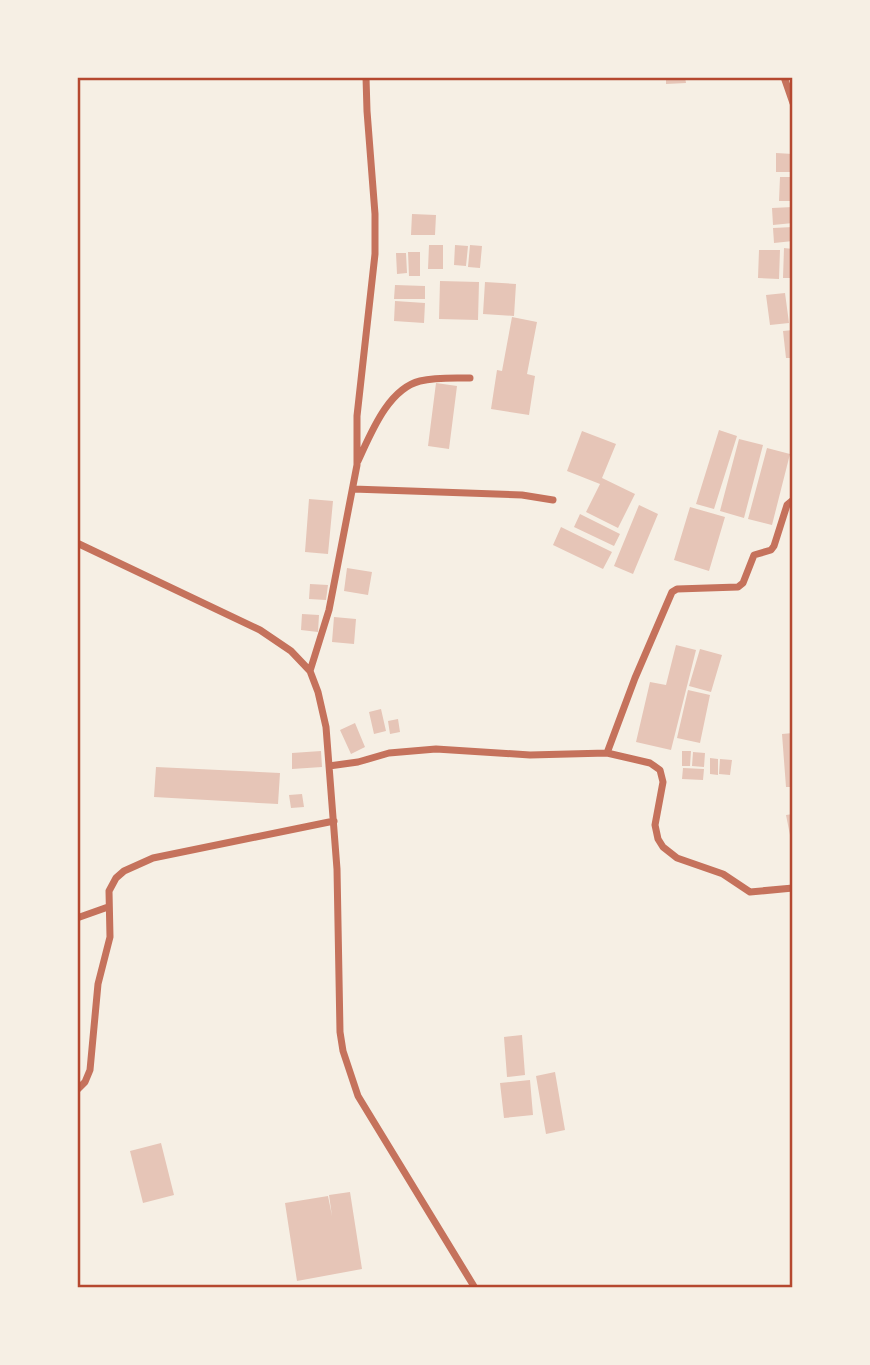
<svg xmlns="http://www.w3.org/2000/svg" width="870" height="1365" font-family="'Alegreya Sans',sans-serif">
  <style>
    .building { fill: #e6c5b7 }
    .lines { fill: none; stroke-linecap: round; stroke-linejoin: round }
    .minor { stroke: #c5725c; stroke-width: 7 }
    .neatline { fill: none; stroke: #b5482f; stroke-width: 2.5 }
  </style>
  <rect width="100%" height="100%" fill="#f6efe4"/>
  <!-- building -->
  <path class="building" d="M 666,77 L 685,77 L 686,83 L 666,84 Z
    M 776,153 L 793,154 L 793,172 L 776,172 Z
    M 780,177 L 793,177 L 793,201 L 779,201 Z
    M 793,207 L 793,223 L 773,225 L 772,208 Z
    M 412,214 L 436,215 L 435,235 L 411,235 Z
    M 793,227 L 793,241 L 774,243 L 773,228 Z
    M 429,245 L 443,245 L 443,269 L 428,269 Z
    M 455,245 L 468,246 L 466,266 L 454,265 Z
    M 470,245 L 482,246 L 480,268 L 468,267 Z
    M 784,248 L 793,249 L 793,278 L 783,278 Z
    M 759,250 L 780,250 L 779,279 L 758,278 Z
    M 408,252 L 420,252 L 420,276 L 409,276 Z
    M 396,253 L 406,253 L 407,273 L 397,274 Z
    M 440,281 L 479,282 L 478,320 L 439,319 Z
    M 485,282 L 516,284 L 514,316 L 483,314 Z
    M 395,285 L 425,286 L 425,299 L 394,299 Z
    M 785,293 L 789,323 L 770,325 L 766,295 Z
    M 395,301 L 425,303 L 424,323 L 394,321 Z
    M 512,317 L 537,322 L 527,374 L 535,376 L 529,415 L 491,409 L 497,370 L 502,371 Z
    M 793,330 L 793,358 L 786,358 L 783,331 Z
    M 436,383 L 457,386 L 449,449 L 428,446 Z
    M 719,430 L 737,436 L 714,509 L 696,504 Z
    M 582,431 L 616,444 L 602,478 L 635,494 L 618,528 L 586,512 L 600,484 L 567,471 Z
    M 739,439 L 763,445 L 744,518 L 720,511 Z
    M 767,448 L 790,454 L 772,525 L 748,519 Z
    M 309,499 L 333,501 L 328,554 L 305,552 Z
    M 639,505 L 658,514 L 633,574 L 614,566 Z
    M 690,507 L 725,517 L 709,571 L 674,560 Z
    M 580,514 L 620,534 L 614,546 L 574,527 Z
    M 561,527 L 612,552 L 603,569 L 553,545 Z
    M 347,568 L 372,572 L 368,595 L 344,591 Z
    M 310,584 L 328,585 L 326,600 L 309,599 Z
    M 302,614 L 319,615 L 318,632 L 301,630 Z
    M 334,617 L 356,619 L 354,644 L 332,642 Z
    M 676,645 L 696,650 L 671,750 L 636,742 L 650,682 L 666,685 Z
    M 700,649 L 722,655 L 711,692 L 689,686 Z
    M 688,690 L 710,695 L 700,743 L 677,738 Z
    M 381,709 L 386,731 L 374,734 L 369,712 Z
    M 398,719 L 400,732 L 390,734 L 388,721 Z
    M 355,723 L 365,747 L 351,754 L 340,730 Z
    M 793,733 L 793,787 L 786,787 L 782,734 Z
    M 321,751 L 322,767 L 292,769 L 292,753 Z
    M 682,751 L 691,751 L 690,766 L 682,766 Z
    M 693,752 L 705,753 L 704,767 L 692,766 Z
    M 710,758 L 718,759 L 718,775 L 710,774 Z
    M 720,759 L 732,760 L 730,775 L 719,774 Z
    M 156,767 L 280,773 L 278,804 L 154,797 Z
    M 683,768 L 704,769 L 703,780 L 682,779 Z
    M 302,794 L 304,807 L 291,808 L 289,795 Z
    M 793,814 L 793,845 L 792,845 L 786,815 Z
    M 522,1035 L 525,1075 L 507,1077 L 504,1037 Z
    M 555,1072 L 565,1130 L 546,1134 L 536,1076 Z
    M 530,1080 L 533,1115 L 504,1118 L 500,1083 Z
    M 161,1143 L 174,1195 L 143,1203 L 130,1151 Z
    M 350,1192 L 362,1269 L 297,1281 L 285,1203 L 328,1196 L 332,1216 L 329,1195 Z"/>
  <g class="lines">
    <!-- minor -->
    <path class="minor" d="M 784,77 L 793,103
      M 358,461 C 371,433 388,389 420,381 C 436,377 453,378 470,378
      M 353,489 L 522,495 L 553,500
      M 77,543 L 260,630 L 291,651 L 310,671 L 318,692 L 326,727 L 337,869 L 340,1032 L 343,1051 L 358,1096 L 475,1288
      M 310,671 L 329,610 L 357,465 L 357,416 L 375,254 L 375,214 L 367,111 L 366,77
      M 607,753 L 635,678 L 672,592 L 677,589 L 738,587 L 743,583 L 754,555 L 771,550 L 774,546 L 787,505 L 793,500
      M 329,766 L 358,762 L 389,753 L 436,749 L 530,755 L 607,753 L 650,763 L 660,770 L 663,782 L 655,825 L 658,839 L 663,847 L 677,858 L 723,874 L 750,892 L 793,888
      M 77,918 L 108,907
      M 77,1090 L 85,1082 L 90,1070 L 98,984 L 110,937 L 109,891 L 116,878 L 124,871 L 153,858 L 334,821"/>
  </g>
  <!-- border -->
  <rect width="870" height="1365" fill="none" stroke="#f6efe4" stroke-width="158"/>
  <rect x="79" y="79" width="712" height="1207" class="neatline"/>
</svg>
